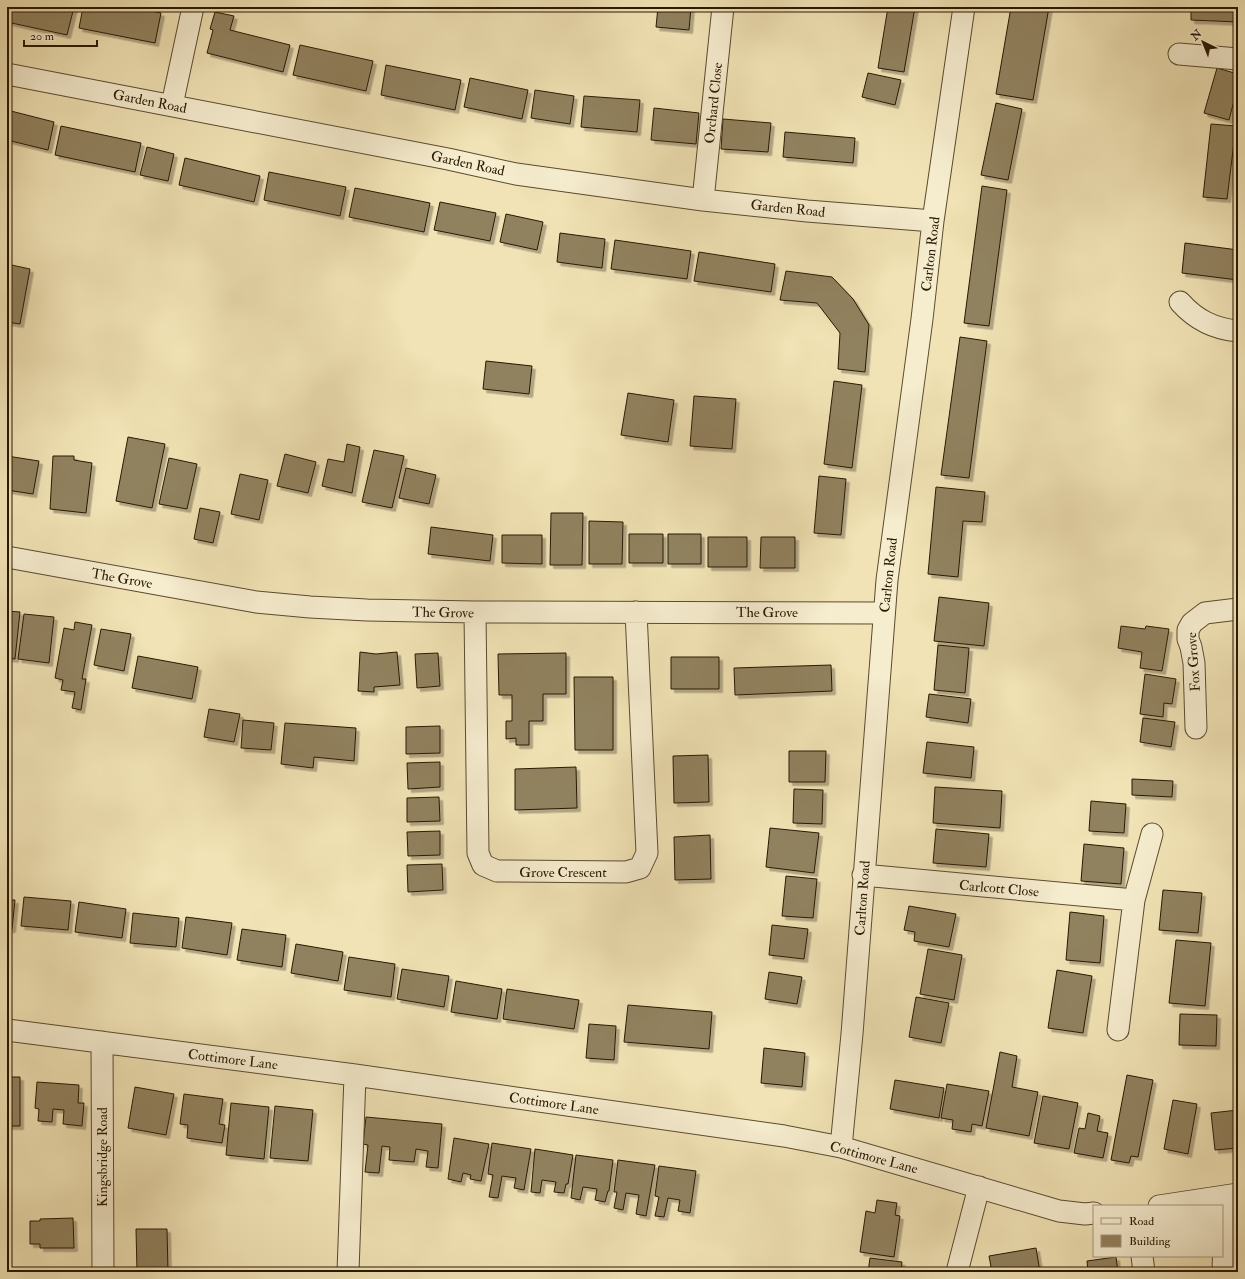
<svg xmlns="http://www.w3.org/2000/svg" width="1245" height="1279" font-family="'IM FELL Double Pica',serif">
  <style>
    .building { fill: #91825f; stroke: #291802; filter: url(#shadow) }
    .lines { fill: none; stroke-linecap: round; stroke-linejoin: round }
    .minor-casing { stroke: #5b4b2f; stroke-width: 23 }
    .minor { stroke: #f6edcf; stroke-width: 21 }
    .labels { text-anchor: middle; stroke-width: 3; stroke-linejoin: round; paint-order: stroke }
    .street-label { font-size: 14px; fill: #291802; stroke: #f6edcf }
  </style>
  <defs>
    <filter id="shadow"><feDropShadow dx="3.5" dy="3.5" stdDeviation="0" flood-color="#0004"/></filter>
  </defs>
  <rect width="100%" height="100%" fill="#f1e3b5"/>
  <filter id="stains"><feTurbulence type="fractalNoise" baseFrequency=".005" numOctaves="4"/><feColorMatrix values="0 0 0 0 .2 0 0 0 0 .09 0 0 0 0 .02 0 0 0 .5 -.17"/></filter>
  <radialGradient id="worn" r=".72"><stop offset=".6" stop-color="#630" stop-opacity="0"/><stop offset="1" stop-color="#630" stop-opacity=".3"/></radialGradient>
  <!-- building -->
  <path class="building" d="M 7,7 L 74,7 L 67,35 L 7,22 Z
    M 83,7 L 132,7 L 161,13 L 155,43 L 79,28 Z
    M 658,7 L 691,7 L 689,30 L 656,27 Z
    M 888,7 L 915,7 L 904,72 L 878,68 Z
    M 1011,7 L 1049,7 L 1033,100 L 996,94 Z
    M 1191,7 L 1238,7 L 1238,22 L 1191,20 Z
    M 215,12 L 234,16 L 230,30 L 290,45 L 283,72 L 207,53 L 213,30 L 210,29 Z
    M 300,45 L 373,61 L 366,91 L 293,75 Z
    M 386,65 L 461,80 L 455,110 L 381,95 Z
    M 1217,68 L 1238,74 L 1238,85 L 1229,120 L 1204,113 Z
    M 868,73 L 901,80 L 895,105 L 862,97 Z
    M 470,78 L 528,90 L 522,119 L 464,107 Z
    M 535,90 L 574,96 L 570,124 L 531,118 Z
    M 584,96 L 640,100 L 637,132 L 581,127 Z
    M 996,103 L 1022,109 L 1008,180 L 981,175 Z
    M 654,108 L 699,113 L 696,144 L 651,140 Z
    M 7,110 L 54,122 L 48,150 L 7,140 Z
    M 723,119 L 771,123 L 768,152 L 721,149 Z
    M 1211,124 L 1236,126 L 1227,199 L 1203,197 Z
    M 61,126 L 141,143 L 135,172 L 55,155 Z
    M 785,132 L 855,138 L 853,163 L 783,157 Z
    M 147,147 L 174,154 L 168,181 L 140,175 Z
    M 185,158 L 260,176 L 254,202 L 179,185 Z
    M 269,172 L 346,187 L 340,216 L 264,200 Z
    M 982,186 L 1007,190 L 989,326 L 964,323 Z
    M 355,188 L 430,203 L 424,232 L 349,217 Z
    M 440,202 L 496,213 L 490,241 L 434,230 Z
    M 506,214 L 543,222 L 537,250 L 500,242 Z
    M 560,233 L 605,239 L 602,268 L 557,262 Z
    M 615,240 L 691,251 L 687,279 L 611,269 Z
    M 1185,243 L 1238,250 L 1238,280 L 1182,273 Z
    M 699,252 L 775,264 L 771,292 L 694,281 Z
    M 7,264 L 30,269 L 20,324 L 7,322 Z
    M 786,271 L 832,277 L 853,299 L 869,325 L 865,372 L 838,369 L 840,333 L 817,303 L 780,300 Z
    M 960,337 L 987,341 L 969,478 L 941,475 Z
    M 486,361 L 532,366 L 529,394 L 483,389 Z
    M 834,381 L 862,385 L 852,468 L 824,464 Z
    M 628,393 L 674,400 L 668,442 L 621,435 Z
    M 694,396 L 736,399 L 732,449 L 690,446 Z
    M 128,437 L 165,444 L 152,508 L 116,501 Z
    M 347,444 L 360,447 L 352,493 L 322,486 L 328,459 L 344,462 Z
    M 374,450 L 404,456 L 392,508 L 362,502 Z
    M 285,454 L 316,462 L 308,493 L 277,486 Z
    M 7,456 L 39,461 L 33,494 L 7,490 Z
    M 53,456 L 74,456 L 74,460 L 92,463 L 86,513 L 50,509 Z
    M 169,458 L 197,464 L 187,509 L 159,504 Z
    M 406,468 L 436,475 L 429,504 L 399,498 Z
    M 240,474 L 268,480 L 259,520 L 231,514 Z
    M 819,476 L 846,479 L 841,535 L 814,533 Z
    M 936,487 L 985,492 L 982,522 L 963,521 L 958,577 L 928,574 Z
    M 200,508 L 220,512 L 213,543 L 194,539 Z
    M 551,513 L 583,513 L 582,565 L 550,565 Z
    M 589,521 L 623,522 L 622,564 L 589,564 Z
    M 431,527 L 493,535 L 490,561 L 428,554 Z
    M 629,534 L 663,534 L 663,563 L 629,563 Z
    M 668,534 L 701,534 L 701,564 L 668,564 Z
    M 502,535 L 542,535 L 542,564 L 502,563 Z
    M 708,537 L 747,537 L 747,567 L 708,567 Z
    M 761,537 L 795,537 L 795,568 L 760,568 Z
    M 939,597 L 989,603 L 984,646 L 934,641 Z
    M 7,611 L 20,612 L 15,659 L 7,658 Z
    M 24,614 L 54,617 L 49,663 L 18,659 Z
    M 75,622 L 92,625 L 82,679 L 86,679 L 81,710 L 72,708 L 75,692 L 61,690 L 63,680 L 55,678 L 64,628 L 74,630 Z
    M 1121,626 L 1145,629 L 1146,626 L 1169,629 L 1162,671 L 1140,668 L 1142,652 L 1118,648 Z
    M 101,629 L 131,634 L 124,671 L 94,665 Z
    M 938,645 L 969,648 L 965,693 L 934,690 Z
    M 360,652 L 376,654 L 397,652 L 400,685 L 374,687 L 374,692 L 358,691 Z
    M 438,653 L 440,686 L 417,688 L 415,654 Z
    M 566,653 L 566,694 L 543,694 L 543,721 L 529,721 L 529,745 L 516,745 L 516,738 L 506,739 L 506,721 L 512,721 L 512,695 L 499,695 L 498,654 Z
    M 138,656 L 198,667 L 192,699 L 132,688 Z
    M 671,657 L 719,657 L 719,689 L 671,689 Z
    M 831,665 L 832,691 L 735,695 L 734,668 Z
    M 1145,674 L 1176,679 L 1172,704 L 1164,703 L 1163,717 L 1140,714 Z
    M 574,677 L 613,677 L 613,750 L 575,750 Z
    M 929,694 L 971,699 L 968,723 L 926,717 Z
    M 209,709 L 240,714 L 234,742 L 204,737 Z
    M 1143,718 L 1175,722 L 1171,747 L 1140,742 Z
    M 243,720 L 274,723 L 271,750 L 241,748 Z
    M 285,723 L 356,728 L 354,761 L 314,757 L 313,768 L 281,764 Z
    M 440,726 L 440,753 L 406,754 L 406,727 Z
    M 927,742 L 974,747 L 971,778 L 923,773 Z
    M 789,751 L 826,751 L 825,782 L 789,782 Z
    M 708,755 L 709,802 L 674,803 L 673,756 Z
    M 440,762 L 440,787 L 408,789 L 407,763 Z
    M 576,767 L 577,808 L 515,810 L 515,769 Z
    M 1132,779 L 1173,781 L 1172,797 L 1132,795 Z
    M 935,787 L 1002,791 L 1000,828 L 933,823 Z
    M 794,789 L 823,790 L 822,824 L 793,823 Z
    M 439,797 L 440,821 L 407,822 L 407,798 Z
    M 1091,801 L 1126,804 L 1124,833 L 1089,831 Z
    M 770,828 L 819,833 L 814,873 L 766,867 Z
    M 936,829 L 989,834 L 986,867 L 933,863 Z
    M 440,831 L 440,855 L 408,856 L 407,832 Z
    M 710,835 L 711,879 L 675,880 L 674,837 Z
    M 1084,844 L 1124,848 L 1121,884 L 1081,881 Z
    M 442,864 L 443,890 L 408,892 L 407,865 Z
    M 786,876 L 817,879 L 813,918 L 782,916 Z
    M 1163,890 L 1202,893 L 1198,933 L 1159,930 Z
    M 24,897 L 71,901 L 68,930 L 21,926 Z
    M 7,900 L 15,900 L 12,929 L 7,929 Z
    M 79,902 L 126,909 L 122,938 L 75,932 Z
    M 909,906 L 956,914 L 949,947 L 914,941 L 915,932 L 904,930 Z
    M 1070,912 L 1104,916 L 1100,963 L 1066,960 Z
    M 133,913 L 179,918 L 176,947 L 130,943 Z
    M 186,917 L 232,923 L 227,955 L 182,948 Z
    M 772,925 L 808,929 L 804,959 L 769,955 Z
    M 242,929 L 286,935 L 282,967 L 237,960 Z
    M 1176,940 L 1211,943 L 1205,1006 L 1169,1003 Z
    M 296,944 L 343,952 L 338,981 L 291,973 Z
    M 928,949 L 962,955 L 954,1000 L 920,994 Z
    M 349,957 L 395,964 L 391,997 L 344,990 Z
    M 402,969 L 449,976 L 444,1007 L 397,999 Z
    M 1057,970 L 1092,976 L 1083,1033 L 1048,1028 Z
    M 769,972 L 802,977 L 797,1004 L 765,999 Z
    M 456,981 L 502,989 L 497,1019 L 451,1012 Z
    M 507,989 L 579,1000 L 574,1029 L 503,1019 Z
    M 916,997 L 949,1003 L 941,1043 L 909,1037 Z
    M 628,1005 L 712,1012 L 709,1049 L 624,1042 Z
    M 1180,1014 L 1217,1015 L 1216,1046 L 1179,1045 Z
    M 589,1024 L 616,1026 L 614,1060 L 586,1058 Z
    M 764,1048 L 805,1053 L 802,1087 L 761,1083 Z
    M 1000,1052 L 1017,1056 L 1012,1087 L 1038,1092 L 1029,1136 L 986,1128 Z
    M 1127,1075 L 1153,1080 L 1138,1157 L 1131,1156 L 1129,1163 L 1111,1160 Z
    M 7,1077 L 20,1077 L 20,1126 L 7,1126 Z
    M 895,1080 L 944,1088 L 939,1118 L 890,1109 Z
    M 37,1082 L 79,1085 L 78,1103 L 84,1103 L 82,1126 L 63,1124 L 64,1110 L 53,1109 L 52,1122 L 38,1121 L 39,1109 L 35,1108 Z
    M 947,1084 L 989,1091 L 982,1126 L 972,1124 L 971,1132 L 952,1129 L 953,1120 L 941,1118 Z
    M 135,1087 L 174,1094 L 166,1135 L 128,1128 Z
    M 184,1094 L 223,1099 L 219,1124 L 225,1125 L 222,1143 L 187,1138 L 188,1125 L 180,1124 Z
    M 1043,1096 L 1078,1103 L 1069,1149 L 1034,1143 Z
    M 1173,1100 L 1197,1104 L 1188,1154 L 1164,1149 Z
    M 231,1103 L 269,1107 L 264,1159 L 226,1155 Z
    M 275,1106 L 313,1110 L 308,1161 L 270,1158 Z
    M 1238,1110 L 1238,1148 L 1215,1150 L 1211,1113 Z
    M 1088,1113 L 1100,1116 L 1097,1131 L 1108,1133 L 1103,1158 L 1074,1153 L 1079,1128 L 1085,1129 Z
    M 366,1117 L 442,1124 L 438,1168 L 426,1167 L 428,1151 L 416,1149 L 414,1162 L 389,1160 L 390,1147 L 382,1146 L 379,1173 L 365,1172 L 368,1145 L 363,1144 Z
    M 454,1138 L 489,1144 L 481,1181 L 470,1179 L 471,1175 L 463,1173 L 461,1182 L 448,1179 Z
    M 492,1143 L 531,1149 L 524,1190 L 514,1188 L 516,1178 L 502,1176 L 498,1198 L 489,1197 L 493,1175 L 488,1174 Z
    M 535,1149 L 573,1155 L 568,1184 L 566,1184 L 564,1193 L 554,1192 L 556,1182 L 542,1180 L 540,1193 L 531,1192 Z
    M 576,1155 L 613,1160 L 609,1191 L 608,1191 L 605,1202 L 595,1200 L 597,1189 L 583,1187 L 580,1200 L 571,1198 Z
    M 618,1160 L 655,1165 L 646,1216 L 636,1214 L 639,1195 L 626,1193 L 623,1210 L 614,1208 L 617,1192 L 614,1192 Z
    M 659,1166 L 696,1171 L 690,1213 L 678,1211 L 680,1200 L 668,1198 L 664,1217 L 655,1216 L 659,1197 L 655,1196 Z
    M 877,1200 L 897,1203 L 895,1215 L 900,1216 L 894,1257 L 860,1252 L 866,1211 L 875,1213 Z
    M 73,1218 L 74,1248 L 40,1248 L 40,1244 L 30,1244 L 30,1221 L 40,1221 L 40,1219 Z
    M 136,1229 L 167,1229 L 168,1272 L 137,1272 Z
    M 1036,1248 L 1040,1272 L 992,1272 L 989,1256 Z
    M 1116,1257 L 1118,1272 L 1088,1272 L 1087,1261 Z
    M 870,1258 L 902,1262 L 901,1272 L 868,1272 Z"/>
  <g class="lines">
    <defs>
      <path id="minor" d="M 1179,54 L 1238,59
        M 7,74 L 448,159 L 516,174 L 703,200 L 807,211 L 933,221
        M 172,105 L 193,7
        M 703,200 L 723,7
        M 1180,302 C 1196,320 1214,329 1238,331
        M 7,557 L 256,602 L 310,607 L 367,610 L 475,612 L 884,613
        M 475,612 L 478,853 L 483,865 L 497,871 L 626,872 L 640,868 L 647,853 L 636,612
        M 1196,728 L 1194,663 L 1191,647 L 1188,639 L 1188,630 L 1192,623 L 1205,613 L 1238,609
        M 863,875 L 1134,900
        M 7,1030 L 355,1075 L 784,1136 L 841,1147 L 1059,1211 L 1085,1214 L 1094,1213
        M 1118,1030 L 1134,900 L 1152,834
        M 102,1042 L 103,1272
        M 841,1147 L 852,1034 L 887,580 L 922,319 L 933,221 L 964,7
        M 1159,1206 L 1238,1194
        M 1142,1256 L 1144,1272
        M 348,1272 L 355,1075
        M 957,1272 L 979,1187
        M 1223,1272 L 1225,1197"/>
    </defs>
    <!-- minor casing -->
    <use href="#minor" class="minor-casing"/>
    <!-- minor -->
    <use href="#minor" class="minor"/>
  </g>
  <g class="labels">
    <!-- street labels -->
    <g class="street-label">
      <text transform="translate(150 101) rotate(11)" y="5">Garden Road</text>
      <text transform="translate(713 103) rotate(-84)" y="5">Orchard Close</text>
      <text transform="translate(468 163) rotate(12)" y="5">Garden Road</text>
      <text transform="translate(788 208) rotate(6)" y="5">Garden Road</text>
      <text transform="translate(930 254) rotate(-83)" y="5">Carlton Road</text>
      <text transform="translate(888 575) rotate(-84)" y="5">Carlton Road</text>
      <text transform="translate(122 578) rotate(10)" y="5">The Grove</text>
      <text transform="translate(443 612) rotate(1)" y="5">The Grove</text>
      <text x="767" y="617">The Grove</text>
      <text transform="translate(1193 662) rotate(-94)" y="5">Fox Grove</text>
      <text x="563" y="877">Grove Crescent</text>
      <text transform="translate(999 888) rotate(5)" y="5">Carlcott Close</text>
      <text transform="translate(862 898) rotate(-86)" y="5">Carlton Road</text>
      <text transform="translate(233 1059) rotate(7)" y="5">Cottimore Lane</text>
      <text transform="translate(554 1103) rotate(8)" y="5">Cottimore Lane</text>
      <text transform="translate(102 1157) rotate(-90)" y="5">Kingsbridge Road</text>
      <text transform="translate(874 1157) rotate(15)" y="5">Cottimore Lane</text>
    </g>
  </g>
  <!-- margin -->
  <rect width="1245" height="1279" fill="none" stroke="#f1e3b5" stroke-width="24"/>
  <rect x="8" y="8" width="1229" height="1263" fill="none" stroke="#291802" stroke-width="2"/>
  <rect x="12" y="12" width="1221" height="1255" fill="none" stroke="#291802"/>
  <!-- legend -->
  <rect x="1093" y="1205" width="130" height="52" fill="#f6edcf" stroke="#a4987d"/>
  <rect x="1101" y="1218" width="20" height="6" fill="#f6edcf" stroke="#a4987d"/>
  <text x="1129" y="1225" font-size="12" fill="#291802">Road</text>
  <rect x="1101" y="1235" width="20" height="12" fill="#91825f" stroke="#a4987d"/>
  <text x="1129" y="1245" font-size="12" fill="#291802">Building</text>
  <!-- north arrow -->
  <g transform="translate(1203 42) rotate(317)" stroke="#f6edcf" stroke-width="3" paint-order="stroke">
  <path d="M0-3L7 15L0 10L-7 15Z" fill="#291802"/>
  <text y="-6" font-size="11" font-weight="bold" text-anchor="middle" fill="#291802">N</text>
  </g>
  <!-- scale -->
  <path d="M24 40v6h73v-6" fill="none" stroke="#291802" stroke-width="2"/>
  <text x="30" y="40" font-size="12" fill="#291802" stroke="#f6edcf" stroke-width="3" paint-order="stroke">20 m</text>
  <rect width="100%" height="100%" filter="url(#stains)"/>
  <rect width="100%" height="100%" fill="url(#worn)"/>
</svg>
